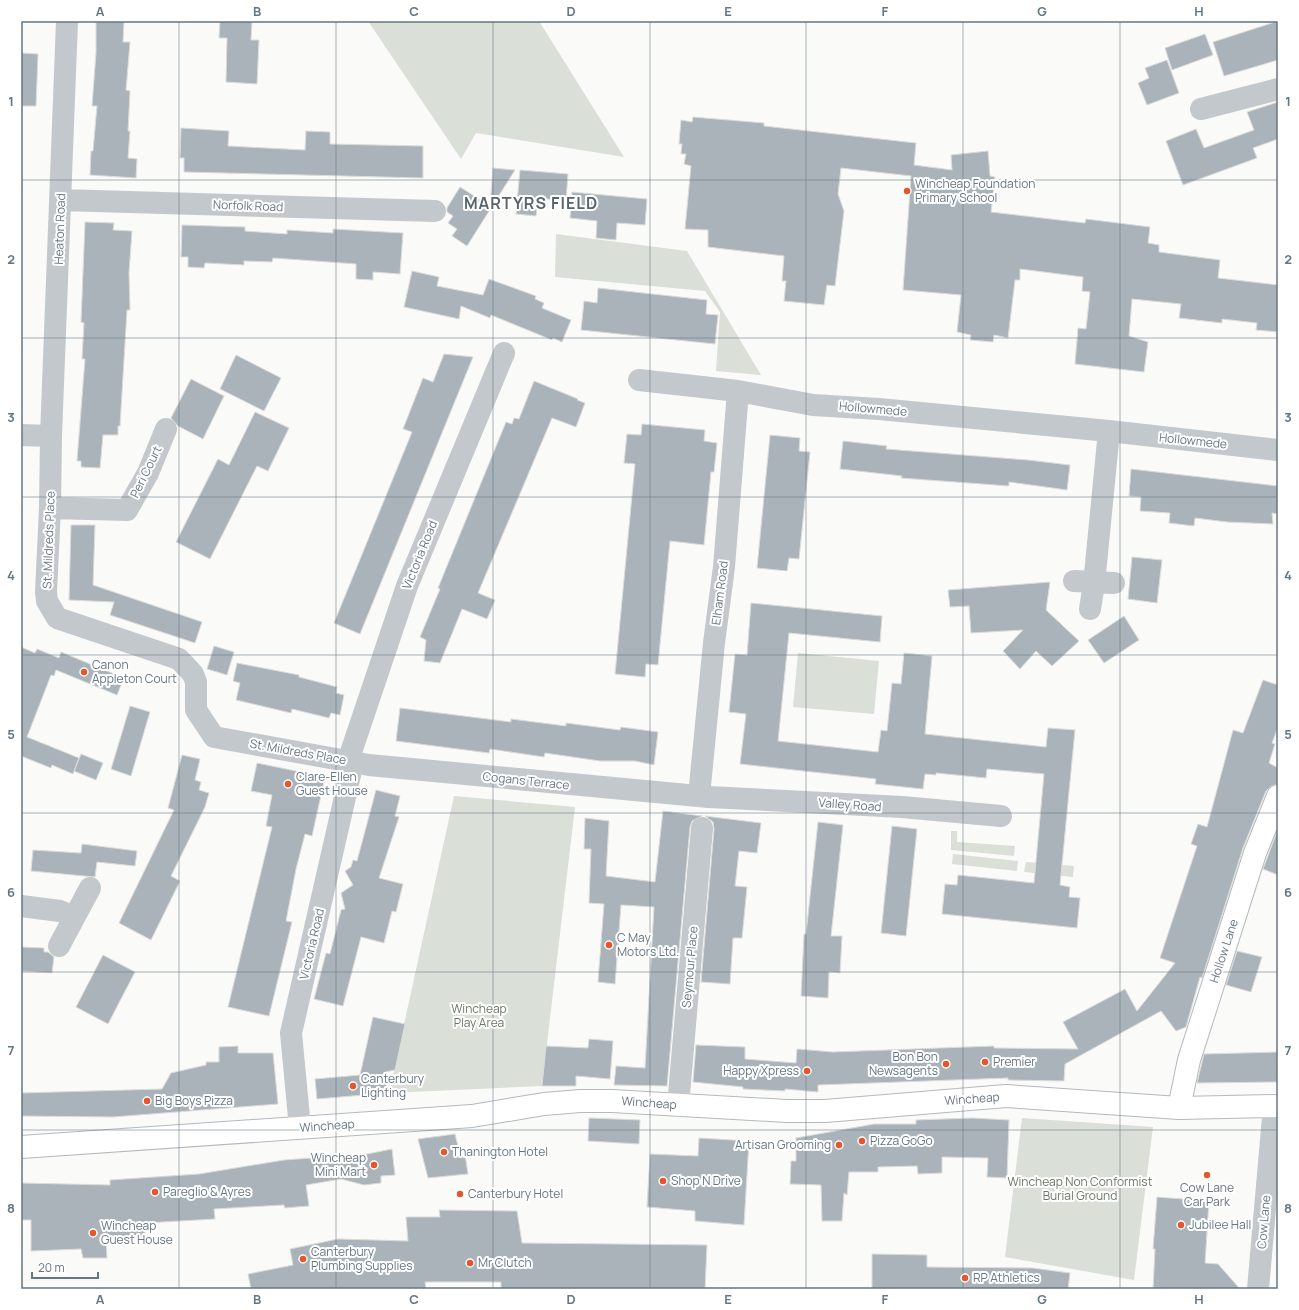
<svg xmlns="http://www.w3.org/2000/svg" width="1299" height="1310" font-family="Manrope,sans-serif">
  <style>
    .green { fill: #dadfd7 }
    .building { fill: #aab3b9; stroke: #dcdcda }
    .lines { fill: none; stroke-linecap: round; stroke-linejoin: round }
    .secondary-casing { stroke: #b3babf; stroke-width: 24 }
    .highway-casing { stroke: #b4b9bd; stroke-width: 24 }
    .street { stroke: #c3c8cc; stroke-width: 22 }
    .secondary { stroke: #fff; stroke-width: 22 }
    .highway { stroke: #fff; stroke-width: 22 }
    .grid { fill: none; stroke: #657683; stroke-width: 1; stroke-opacity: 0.55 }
    .poi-dot { fill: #e4572e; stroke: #fff; stroke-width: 1.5 }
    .labels { text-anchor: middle; stroke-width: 4; stroke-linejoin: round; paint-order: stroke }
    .poi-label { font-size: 12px; fill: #657683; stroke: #fff; text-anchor: start }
    .street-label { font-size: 12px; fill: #657683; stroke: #fff }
    .park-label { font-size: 12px; fill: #687a64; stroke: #fff }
    .district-label { font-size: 16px; font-weight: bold; letter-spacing: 1px; fill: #57646e; stroke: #fff }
    .neatline { fill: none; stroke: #657683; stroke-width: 1.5 }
    .grid-label { font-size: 13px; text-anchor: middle; font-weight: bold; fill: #657683 }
  </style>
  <rect width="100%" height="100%" fill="#fafaf8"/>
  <!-- green -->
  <path class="green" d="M 368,21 L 539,21 L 624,157 L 476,133 L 461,159 Z
    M 556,234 L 687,251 L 761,375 L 716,371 L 720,312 L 705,291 L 555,277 Z
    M 798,653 L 879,661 L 874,714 L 793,707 Z
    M 454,796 L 575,807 L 542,1086 L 389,1093 Z
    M 951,831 L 957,831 L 957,842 L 1015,846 L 1014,856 L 951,850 Z
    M 953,854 L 1018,861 L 1017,871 L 952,864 Z
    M 1026,862 L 1074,866 L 1073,877 L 1024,872 Z
    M 1022,1118 L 1153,1127 L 1134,1280 L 1005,1257 Z"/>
  <!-- building -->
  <path class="building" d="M 96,21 L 124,21 L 123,42 L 130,42 L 126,90 L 130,91 L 128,131 L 130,131 L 128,158 L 137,159 L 136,178 L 90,175 L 91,151 L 93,151 L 97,106 L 92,106 L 96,53 Z
    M 220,21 L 252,21 L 251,40 L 259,40 L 257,84 L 226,82 L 227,38 L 219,38 Z
    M 1278,21 L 1278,60 L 1224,76 L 1213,42 Z
    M 1205,34 L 1213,55 L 1172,70 L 1165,48 Z
    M 21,53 L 38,54 L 36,106 L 21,106 Z
    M 1167,60 L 1179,93 L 1147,105 L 1138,83 L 1149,78 L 1145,68 Z
    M 1278,102 L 1278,139 L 1253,148 L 1257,158 L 1183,185 L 1166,141 L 1196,129 L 1204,148 L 1254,130 L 1247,112 Z
    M 693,117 L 764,123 L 764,126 L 916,143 L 914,165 L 952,170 L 951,155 L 988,151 L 990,176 L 995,177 L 991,212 L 1085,223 L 1086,219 L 1150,227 L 1148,243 L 1159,245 L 1159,252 L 1220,260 L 1218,278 L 1278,285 L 1278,332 L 1256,330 L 1257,323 L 1222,319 L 1222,323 L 1179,318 L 1181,304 L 1132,299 L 1129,336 L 1148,342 L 1144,372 L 1075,364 L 1078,328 L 1086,329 L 1090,292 L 1082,291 L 1083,277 L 1020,269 L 1020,280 L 1015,280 L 1008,338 L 994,335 L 993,342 L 970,340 L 971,335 L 957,332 L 961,295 L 903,290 L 911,176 L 841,168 L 838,194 L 844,211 L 835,286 L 827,285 L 824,305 L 784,301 L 786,281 L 782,281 L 784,256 L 708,247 L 708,230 L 685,229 L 691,166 L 684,164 L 686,154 L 681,154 L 682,144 L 679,144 L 681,120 L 692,122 Z
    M 181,128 L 229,131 L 228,146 L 305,150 L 306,131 L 330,132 L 330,144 L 423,146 L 423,178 L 184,172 L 184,158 L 180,158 Z
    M 493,168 L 515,170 L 467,246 L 452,236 L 457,229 L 448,223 L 453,216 L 447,212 L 447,208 L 460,187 L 490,206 Z
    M 520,170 L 568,174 L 566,201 L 538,198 L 536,216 L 516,214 Z
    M 572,192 L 647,199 L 645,225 L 617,223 L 616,240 L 596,238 L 597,221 L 570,218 Z
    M 85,222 L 114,223 L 113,230 L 132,231 L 129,273 L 130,310 L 127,310 L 120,426 L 118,426 L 118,435 L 103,435 L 100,468 L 81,467 L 81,461 L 77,461 L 85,359 L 82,359 L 84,323 L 81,322 Z
    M 182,225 L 245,227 L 245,231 L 287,234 L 287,230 L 333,233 L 333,229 L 403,233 L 400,274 L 373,272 L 373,280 L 356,279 L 356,264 L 273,258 L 272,262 L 244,261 L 244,265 L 205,263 L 204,268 L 188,267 L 188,257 L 181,257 Z
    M 412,271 L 439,277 L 437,286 L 483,295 L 489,279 L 536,296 L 535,299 L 544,303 L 542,308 L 571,320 L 562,342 L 553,338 L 552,340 L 491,315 L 490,318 L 461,306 L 459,319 L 404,307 Z
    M 598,288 L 707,300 L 706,314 L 718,315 L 715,344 L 581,330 L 584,301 L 597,303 Z
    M 444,354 L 473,357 L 360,634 L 334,623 L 412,432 L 403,429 L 423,378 L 433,382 Z
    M 236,355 L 281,378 L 264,411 L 220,389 Z
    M 191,379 L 224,396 L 203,439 L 178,426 L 171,418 Z
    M 534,381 L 578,399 L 577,400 L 585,403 L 576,427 L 552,418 L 478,593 L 495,600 L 487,619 L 462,609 L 440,663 L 424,661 L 426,640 L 420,637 L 440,589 L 438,588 L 506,422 L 512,424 L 514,418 L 519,419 Z
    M 255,412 L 289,428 L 268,471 L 257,466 L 210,559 L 176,542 L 218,459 L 229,465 Z
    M 642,424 L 705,430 L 704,441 L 717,443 L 714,472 L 711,472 L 704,545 L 670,541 L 658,665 L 646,664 L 645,677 L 615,674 L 635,464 L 624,463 L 627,434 L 641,435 Z
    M 770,435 L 800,438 L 799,451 L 810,452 L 799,559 L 789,558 L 787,571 L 757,568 Z
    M 843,441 L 887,446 L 886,449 L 1028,460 L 1070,465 L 1067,490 L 1009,482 L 1009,486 L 901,478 L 902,476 L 840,469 Z
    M 1131,469 L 1278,486 L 1278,514 L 1272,513 L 1273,524 L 1227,522 L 1195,518 L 1194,526 L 1169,523 L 1170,513 L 1140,511 L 1141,497 L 1129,496 Z
    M 71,525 L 95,525 L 93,585 L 202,622 L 195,643 L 110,615 L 114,602 L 69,600 Z
    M 1132,557 L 1162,560 L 1157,603 L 1128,599 Z
    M 1050,582 L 1046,610 L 1079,641 L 1052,666 L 1036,651 L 1020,669 L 1003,651 L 1023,630 L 971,633 L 969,606 L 950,607 L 948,590 Z
    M 751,603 L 882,616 L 880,642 L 789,633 L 778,741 L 878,752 L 881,730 L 887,731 L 892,683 L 901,684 L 904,653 L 932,656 L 925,734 L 1046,747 L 1048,728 L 1075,730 L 1060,885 L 1070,887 L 1069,897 L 1080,898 L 1077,928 L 942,914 L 945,884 L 957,885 L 958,875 L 1034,883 L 1044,774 L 987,769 L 986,778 L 936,773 L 936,775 L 925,774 L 923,789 L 875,784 L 876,779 L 740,764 L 746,714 L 729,712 L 735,654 L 747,655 Z
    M 1124,616 L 1139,640 L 1104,663 L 1088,640 Z
    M 214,646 L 234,652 L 227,675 L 207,669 Z
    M 21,647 L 35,653 L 37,649 L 59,658 L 61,652 L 124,678 L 117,695 L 56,670 L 54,676 L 51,675 L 27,737 L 79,758 L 73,774 L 52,765 L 51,768 L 21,756 Z
    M 237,663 L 299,675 L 299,677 L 337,687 L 336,693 L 344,695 L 340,715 L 331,713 L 329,718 L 292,709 L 291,713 L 236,700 L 240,683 L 233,681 Z
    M 1263,680 L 1278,685 L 1278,727 L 1272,743 L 1275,744 L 1269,763 L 1278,768 L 1278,784 L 1271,786 L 1266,791 L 1243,848 L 1202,978 L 1200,977 L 1186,1027 L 1176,1031 L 1161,1011 L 1065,1064 L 1064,1081 L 1008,1080 L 1008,1078 L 818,1085 L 818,1092 L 785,1089 L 785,1091 L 743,1089 L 743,1087 L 693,1082 L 696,1045 L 745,1047 L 745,1059 L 796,1063 L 797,1049 L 833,1052 L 994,1046 L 994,1048 L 1078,1049 L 1063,1022 L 1125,989 L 1137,1011 L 1175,963 L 1160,958 L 1197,846 L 1191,844 L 1198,824 L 1207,827 L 1233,730 L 1243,733 Z
    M 130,706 L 150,712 L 131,776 L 111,769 Z
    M 400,708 L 511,722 L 511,719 L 566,726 L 566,723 L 620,730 L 621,727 L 658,732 L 654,765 L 635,761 L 600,761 L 545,753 L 544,757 L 490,749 L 489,753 L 396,741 Z
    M 81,754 L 103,763 L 96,780 L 74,771 Z
    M 182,755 L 200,759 L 195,780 L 201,782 L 199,790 L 209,793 L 205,807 L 171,876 L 180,881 L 151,940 L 119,923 L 174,810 L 168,808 Z
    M 257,763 L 325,777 L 312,836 L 305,834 L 296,869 L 286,921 L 292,922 L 269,1016 L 228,1007 L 272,827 L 266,826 L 272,795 L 251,791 Z
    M 376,790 L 400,796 L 395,816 L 399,817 L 379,878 L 403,884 L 396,912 L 392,911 L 384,943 L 361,937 L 343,1006 L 314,999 L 326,953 L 330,954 L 341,910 L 345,909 L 341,893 L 353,885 L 345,871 L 351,867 L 353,860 L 357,861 Z
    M 663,811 L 702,816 L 692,821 L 690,827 L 667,1086 L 614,1085 L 616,1066 L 645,1068 L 654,907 L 621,905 L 615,984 L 598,982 L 604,904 L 589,903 L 591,849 L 584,849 L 585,818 L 609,821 L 606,876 L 655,882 Z
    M 705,816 L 761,823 L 757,853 L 739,851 L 735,886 L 747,887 L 742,938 L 733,938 L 730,984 L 701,982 L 714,829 L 713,822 Z
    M 818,822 L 843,825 L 831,936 L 842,936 L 840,973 L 829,972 L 828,998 L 801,996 L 804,934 L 806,934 Z
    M 892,826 L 917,829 L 906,936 L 881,933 Z
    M 1278,829 L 1278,875 L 1263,869 Z
    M 82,844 L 137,851 L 135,866 L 97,862 L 95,877 L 31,871 L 33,850 L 81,853 Z
    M 21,947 L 44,948 L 44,952 L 48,952 L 54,957 L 52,973 L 21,971 Z
    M 1237,951 L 1262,957 L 1251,992 L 1226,985 Z
    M 103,955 L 135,972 L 108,1024 L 76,1007 Z
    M 373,1017 L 405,1024 L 395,1070 L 385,1072 L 387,1093 L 317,1099 L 315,1079 L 360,1075 Z
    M 589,1039 L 613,1041 L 610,1079 L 576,1076 L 576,1086 L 542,1086 L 546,1046 L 588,1048 Z
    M 238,1046 L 238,1053 L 273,1053 L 278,1104 L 113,1117 L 21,1116 L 21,1093 L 162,1089 L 171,1073 L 206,1065 L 206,1062 L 219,1062 L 219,1047 Z
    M 1278,1052 L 1278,1082 L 1197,1083 L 1204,1054 Z
    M 589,1118 L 640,1120 L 639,1144 L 588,1141 Z
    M 972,1118 L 1009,1120 L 1007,1178 L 987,1177 L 988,1158 L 942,1157 L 942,1173 L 918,1174 L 917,1166 L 878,1167 L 878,1172 L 849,1172 L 847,1195 L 844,1193 L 842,1221 L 822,1221 L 821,1185 L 790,1184 L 791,1161 L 796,1161 L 796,1138 L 874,1124 L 916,1124 L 916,1120 Z
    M 455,1134 L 458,1146 L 464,1148 L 468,1174 L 428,1178 L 418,1139 Z
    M 699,1138 L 749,1141 L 744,1225 L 695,1221 L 695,1211 L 647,1207 L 650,1154 L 698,1156 Z
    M 392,1149 L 395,1175 L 381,1176 L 381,1183 L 364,1185 L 341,1179 L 306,1185 L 309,1206 L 285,1208 L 284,1205 L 214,1209 L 215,1219 L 145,1223 L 145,1237 L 106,1238 L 107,1258 L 83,1258 L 81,1249 L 31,1251 L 31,1220 L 21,1220 L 21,1183 L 110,1185 L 110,1180 L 199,1174 L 284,1160 L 367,1154 Z
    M 1157,1197 L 1209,1201 L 1205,1263 L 1218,1264 L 1240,1289 L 1153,1289 L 1155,1249 L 1153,1249 Z
    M 439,1210 L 517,1211 L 522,1243 L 707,1245 L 705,1289 L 501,1289 L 501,1282 L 425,1282 L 426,1289 L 251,1289 L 248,1274 L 293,1265 L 290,1249 L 338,1239 L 408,1241 L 406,1217 L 440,1217 Z
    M 872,1254 L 927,1255 L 927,1267 L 1033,1268 L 1070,1273 L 1068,1289 L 872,1289 Z"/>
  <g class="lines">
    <defs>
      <path id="secondary" d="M 1179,1108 L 1189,1060 L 1255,853 L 1278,796"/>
      <path id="highway" d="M 21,1147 L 472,1116 L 544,1104 L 580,1101 L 612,1101 L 787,1111 L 825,1111 L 1006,1096 L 1179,1108 L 1278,1106"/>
    </defs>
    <!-- secondary casing -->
    <use href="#secondary" class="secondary-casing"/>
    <!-- highway casing -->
    <use href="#highway" class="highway-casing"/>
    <!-- street -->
    <path class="street" d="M 67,21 L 51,436 L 50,508 L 46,592 L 47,601 L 57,618 L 179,659 L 193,674 L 196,682 L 196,710 L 214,737 L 369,765 L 709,797 L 902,807 L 1001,816
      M 1201,109 L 1278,89
      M 61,200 L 435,211
      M 639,380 L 738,391 L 813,405 L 879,409 L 1109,431 L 1278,450
      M 21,435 L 51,436
      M 50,508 L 127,510 L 148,473 L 166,429
      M 1074,581 L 1114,583
      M 1090,609 L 1094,584 L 1109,431
      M 348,761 L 407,586 L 504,353
      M 699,796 L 714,643 L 724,567 L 738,391
      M 21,906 L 60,911 L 74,917
      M 59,946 L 90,888
      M 678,1106 L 702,828
      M 300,1128 L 291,1033 L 353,762
      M 1258,1289 L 1274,1106"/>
    <!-- secondary -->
    <use href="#secondary" class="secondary"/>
    <!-- highway -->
    <use href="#highway" class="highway"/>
  </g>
  <!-- grid -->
  <path class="grid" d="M 179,21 L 179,1289M 336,21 L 336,1289M 493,21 L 493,1289M 650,21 L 650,1289M 806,21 L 806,1289M 963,21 L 963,1289M 1120,21 L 1120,1289M 21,180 L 1278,180M 21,338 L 1278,338M 21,497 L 1278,497M 21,655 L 1278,655M 21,813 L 1278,813M 21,972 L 1278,972M 21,1130 L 1278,1130"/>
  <!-- markers -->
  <g class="poi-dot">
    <circle cx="907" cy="191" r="4"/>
    <circle cx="84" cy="672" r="4"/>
    <circle cx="288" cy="784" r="4"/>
    <circle cx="609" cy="945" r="4"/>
    <circle cx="985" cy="1062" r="4"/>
    <circle cx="946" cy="1064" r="4"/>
    <circle cx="807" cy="1071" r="4"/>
    <circle cx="353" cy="1086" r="4"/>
    <circle cx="147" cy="1101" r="4"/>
    <circle cx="862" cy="1141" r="4"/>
    <circle cx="839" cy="1145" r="4"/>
    <circle cx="444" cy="1152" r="4"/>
    <circle cx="374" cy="1165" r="4"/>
    <circle cx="1207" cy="1175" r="4"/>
    <circle cx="663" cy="1181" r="4"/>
    <circle cx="155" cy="1192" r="4"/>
    <circle cx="460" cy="1194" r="4"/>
    <circle cx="1181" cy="1225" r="4"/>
    <circle cx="93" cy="1233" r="4"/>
    <circle cx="303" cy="1259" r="4"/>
    <circle cx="470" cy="1263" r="4"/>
    <circle cx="965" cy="1278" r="4"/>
  </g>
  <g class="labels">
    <!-- poi labels -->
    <g class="poi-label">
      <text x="915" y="188">Wincheap Foundation<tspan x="915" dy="14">Primary School</tspan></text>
      <text x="92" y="669">Canon<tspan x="92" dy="14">Appleton Court</tspan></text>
      <text x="296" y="781">Clare-Ellen<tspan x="296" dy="14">Guest House</tspan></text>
      <text x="617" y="942">C May<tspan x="617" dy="14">Motors Ltd.</tspan></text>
      <text x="938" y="1061" text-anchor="end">Bon Bon<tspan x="938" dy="14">Newsagents</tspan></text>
      <text x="993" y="1066">Premier</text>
      <text x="799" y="1075" text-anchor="end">Happy Xpress</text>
      <text x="361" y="1083">Canterbury<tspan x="361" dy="14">Lighting</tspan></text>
      <text x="155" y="1105">Big Boys Pizza</text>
      <text x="870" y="1145">Pizza GoGo</text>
      <text x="831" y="1149" text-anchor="end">Artisan Grooming</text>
      <text x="452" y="1156">Thanington Hotel</text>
      <text x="366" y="1162" text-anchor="end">Wincheap<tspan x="366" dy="14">Mini Mart</tspan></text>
      <text x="671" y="1185">Shop N Drive</text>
      <text x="1207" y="1192" text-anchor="middle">Cow Lane<tspan x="1207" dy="14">Car Park</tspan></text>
      <text x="163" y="1196">Pareglio &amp; Ayres</text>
      <text x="468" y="1198">Canterbury Hotel</text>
      <text x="1189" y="1229">Jubilee Hall</text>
      <text x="101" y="1230">Wincheap<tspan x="101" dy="14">Guest House</tspan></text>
      <text x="311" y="1256">Canterbury<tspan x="311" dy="14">Plumbing Supplies</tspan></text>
      <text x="478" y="1267">Mr Clutch</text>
      <text x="973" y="1282">RP Athletics</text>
    </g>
    <!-- street labels -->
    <g class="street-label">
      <text transform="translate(248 206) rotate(2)" y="4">Norfolk Road</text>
      <text transform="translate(60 229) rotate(-88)" y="4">Heaton Road</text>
      <text transform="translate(873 409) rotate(5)" y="4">Hollowmede</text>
      <text transform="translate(1193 441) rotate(6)" y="4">Hollowmede</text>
      <text transform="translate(146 472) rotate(-64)" y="4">Peri Court</text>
      <text transform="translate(49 540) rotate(-88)" y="4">St. Mildreds Place</text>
      <text transform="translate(420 555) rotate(-68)" y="4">Victoria Road</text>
      <text transform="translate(720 593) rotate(-83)" y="4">Elham Road</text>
      <text transform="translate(298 752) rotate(10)" y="4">St. Mildreds Place</text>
      <text transform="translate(526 781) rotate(6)" y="4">Cogans Terrace</text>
      <text transform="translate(850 805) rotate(4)" y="4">Valley Road</text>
      <text transform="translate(312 944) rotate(-77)" y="4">Victoria Road</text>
      <text transform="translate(1224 951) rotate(-72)" y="4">Hollow Lane</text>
      <text transform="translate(690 967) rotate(-85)" y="4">Seymour Place</text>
      <text transform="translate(972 1099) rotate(-4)" y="4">Wincheap</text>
      <text transform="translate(649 1103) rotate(4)" y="4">Wincheap</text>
      <text transform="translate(327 1126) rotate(-4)" y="4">Wincheap</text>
      <text transform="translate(1264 1222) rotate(-85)" y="4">Cow Lane</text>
    </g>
    <!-- park labels -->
    <g class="park-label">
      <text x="479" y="1013">Wincheap<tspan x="479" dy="14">Play Area</tspan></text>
      <text x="1080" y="1186">Wincheap Non Conformist<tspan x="1080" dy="14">Burial Ground</tspan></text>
    </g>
    <!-- district labels -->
    <g class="district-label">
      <text x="531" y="209">MARTYRS FIELD</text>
    </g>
  </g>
  <!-- border -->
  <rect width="1299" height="1310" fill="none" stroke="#ffffff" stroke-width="44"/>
  <!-- scale -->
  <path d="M32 1272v6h66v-6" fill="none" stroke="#657683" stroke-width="2"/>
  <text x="38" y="1272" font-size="12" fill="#657683" stroke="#ffffff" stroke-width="3" paint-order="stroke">20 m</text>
  <rect x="22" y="22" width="1255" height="1266" class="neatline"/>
  <g class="grid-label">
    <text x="100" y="16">A</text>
    <text x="257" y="16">B</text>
    <text x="414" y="16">C</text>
    <text x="571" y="16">D</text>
    <text x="728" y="16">E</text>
    <text x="885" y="16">F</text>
    <text x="1042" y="16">G</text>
    <text x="1199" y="16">H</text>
    <text x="11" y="106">1</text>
    <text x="1288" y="106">1</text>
    <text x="11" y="264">2</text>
    <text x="1288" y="264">2</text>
    <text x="11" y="422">3</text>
    <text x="1288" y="422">3</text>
    <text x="11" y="580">4</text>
    <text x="1288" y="580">4</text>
    <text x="11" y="739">5</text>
    <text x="1288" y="739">5</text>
    <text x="11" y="897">6</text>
    <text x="1288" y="897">6</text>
    <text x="11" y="1055">7</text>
    <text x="1288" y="1055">7</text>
    <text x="11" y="1213">8</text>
    <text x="1288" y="1213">8</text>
    <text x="100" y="1304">A</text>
    <text x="257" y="1304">B</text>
    <text x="414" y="1304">C</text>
    <text x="571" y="1304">D</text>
    <text x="728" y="1304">E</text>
    <text x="885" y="1304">F</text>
    <text x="1042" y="1304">G</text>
    <text x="1199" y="1304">H</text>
  </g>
</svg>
